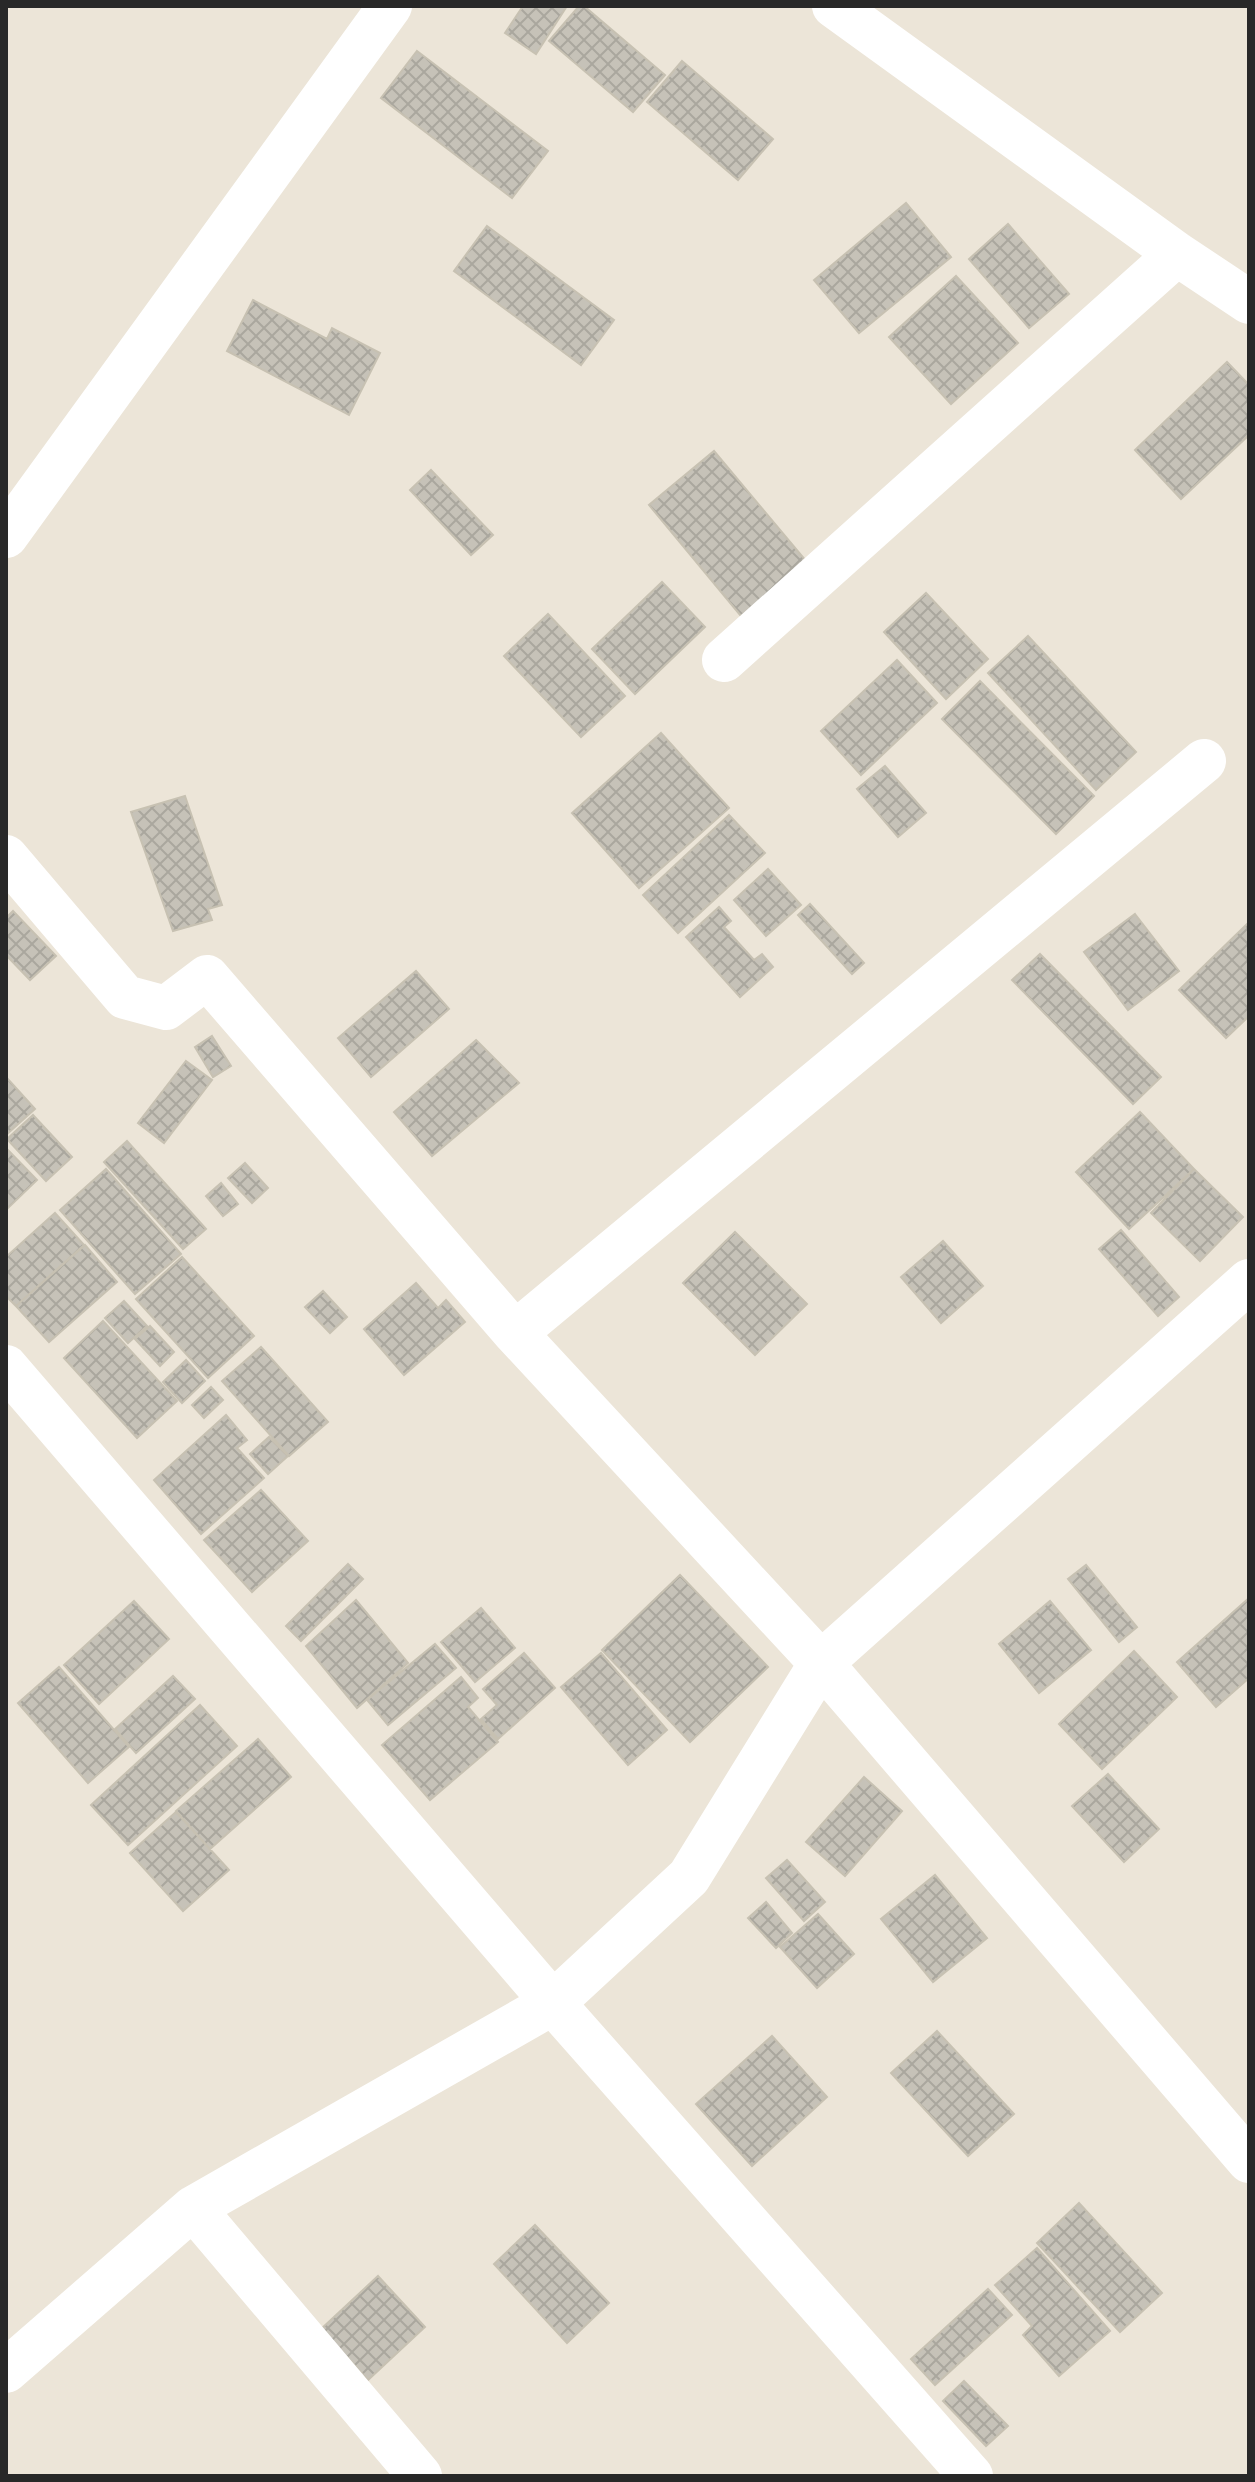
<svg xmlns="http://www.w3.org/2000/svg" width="1255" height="2482" font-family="Montserrat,sans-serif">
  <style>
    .building { fill: url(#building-cross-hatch); stroke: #c7c1b2; stroke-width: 2 }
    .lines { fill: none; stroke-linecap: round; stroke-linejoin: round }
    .street { stroke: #fff; stroke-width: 44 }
  </style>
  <defs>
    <pattern id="building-cross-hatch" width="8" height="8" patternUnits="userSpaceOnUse" patternTransform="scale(2)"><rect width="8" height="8" fill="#c6c2b8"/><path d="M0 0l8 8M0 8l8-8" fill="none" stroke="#aaa79e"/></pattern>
  </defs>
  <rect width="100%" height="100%" fill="#ece5d8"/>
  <!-- building -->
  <path class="building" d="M 523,6 L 567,6 L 536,54 L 505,33 Z
    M 579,6 L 584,6 L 665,75 L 633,112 L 549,41 Z
    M 417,51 L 548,151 L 512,198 L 381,98 Z
    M 682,61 L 773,139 L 738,180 L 647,102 Z
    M 906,203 L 951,257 L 859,333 L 814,280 Z
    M 1008,224 L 1069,294 L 1029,328 L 969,259 Z
    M 487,226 L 614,320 L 581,365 L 454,271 Z
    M 956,276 L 1018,343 L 951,404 L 889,337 Z
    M 253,300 L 327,339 L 332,328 L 380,353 L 349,415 L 227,351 Z
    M 1227,362 L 1249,385 L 1249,435 L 1181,499 L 1135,450 Z
    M 714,451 L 806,561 L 741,616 L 649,505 Z
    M 431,470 L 493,535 L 471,555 L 410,490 Z
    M 662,582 L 705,627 L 635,694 L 592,649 Z
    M 926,593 L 988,659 L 946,699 L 884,632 Z
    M 548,614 L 625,696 L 581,737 L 504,656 Z
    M 1028,636 L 1136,752 L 1096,790 L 988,673 Z
    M 897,660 L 937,703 L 861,775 L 821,731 Z
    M 980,681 L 1094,796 L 1056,834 L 942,719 Z
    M 661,733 L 729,808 L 639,888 L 572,813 Z
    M 885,766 L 926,813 L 898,837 L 857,789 Z
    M 185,796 L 222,905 L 208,909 L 212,920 L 173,931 L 131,812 Z
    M 729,815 L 765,853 L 678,933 L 643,895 Z
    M 768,869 L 801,905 L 766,936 L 734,900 Z
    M 810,904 L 864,963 L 852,974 L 798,915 Z
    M 719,907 L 731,921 L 724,927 L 754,960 L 762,954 L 773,967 L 740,997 L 686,937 Z
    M 13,911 L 56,956 L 30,980 L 6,955 L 6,918 Z
    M 1135,914 L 1179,971 L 1128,1010 L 1084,952 Z
    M 1249,922 L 1249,1016 L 1226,1038 L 1179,990 Z
    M 1040,954 L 1161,1077 L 1133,1104 L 1012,980 Z
    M 416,971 L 449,1009 L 371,1077 L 338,1038 Z
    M 212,1036 L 231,1066 L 213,1077 L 195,1047 Z
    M 476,1040 L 519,1083 L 432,1156 L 394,1112 Z
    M 186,1061 L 212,1080 L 164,1143 L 138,1123 Z
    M 6,1077 L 35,1109 L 6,1135 Z
    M 1140,1112 L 1194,1169 L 1129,1229 L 1076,1172 Z
    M 33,1115 L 72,1157 L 46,1181 L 7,1139 Z
    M 127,1141 L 206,1229 L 183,1249 L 104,1162 Z
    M 6,1148 L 37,1180 L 6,1210 Z
    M 245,1163 L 268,1188 L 252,1203 L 228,1178 Z
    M 106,1169 L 181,1254 L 135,1294 L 60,1210 Z
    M 1194,1169 L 1243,1217 L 1200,1261 L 1151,1213 Z
    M 221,1183 L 238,1204 L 223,1216 L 206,1196 Z
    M 55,1213 L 84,1245 L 16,1306 L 6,1296 L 6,1257 Z
    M 1121,1230 L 1179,1297 L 1158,1316 L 1099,1249 Z
    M 735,1232 L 807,1304 L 755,1355 L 683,1283 Z
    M 943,1241 L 983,1286 L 941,1323 L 901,1277 Z
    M 85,1245 L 117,1282 L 49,1342 L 16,1306 Z
    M 182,1257 L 254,1336 L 208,1378 L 136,1299 Z
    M 416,1283 L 438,1308 L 446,1300 L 465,1322 L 404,1375 L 364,1329 Z
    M 323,1291 L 347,1317 L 330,1333 L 305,1307 Z
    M 124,1301 L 147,1326 L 128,1343 L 105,1318 Z
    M 103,1321 L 177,1401 L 137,1438 L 64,1358 Z
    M 150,1326 L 174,1352 L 160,1366 L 135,1339 Z
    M 261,1347 L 328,1422 L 289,1456 L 222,1381 Z
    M 186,1360 L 205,1381 L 182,1403 L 163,1382 Z
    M 211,1387 L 223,1400 L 204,1418 L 192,1405 Z
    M 226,1415 L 247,1440 L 237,1448 L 264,1478 L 201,1534 L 154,1480 Z
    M 269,1437 L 288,1456 L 268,1474 L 250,1454 Z
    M 261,1490 L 308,1541 L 252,1592 L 204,1540 Z
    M 348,1564 L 363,1579 L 301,1641 L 286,1626 Z
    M 1086,1565 L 1137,1627 L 1119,1642 L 1068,1579 Z
    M 680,1575 L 768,1667 L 690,1742 L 602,1650 Z
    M 1249,1598 L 1249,1678 L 1216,1707 L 1177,1662 Z
    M 356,1600 L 408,1663 L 357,1708 L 306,1646 Z
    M 134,1601 L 169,1639 L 99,1704 L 64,1665 Z
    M 1050,1601 L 1091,1650 L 1039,1693 L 999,1644 Z
    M 481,1608 L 515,1648 L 475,1682 L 441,1642 Z
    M 435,1644 L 456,1668 L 388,1725 L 367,1700 Z
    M 1134,1651 L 1177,1697 L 1102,1769 L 1059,1724 Z
    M 524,1653 L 555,1688 L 498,1739 L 481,1719 L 497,1705 L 483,1689 Z
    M 601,1653 L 667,1730 L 628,1765 L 561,1687 Z
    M 59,1667 L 129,1747 L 88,1783 L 18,1703 Z
    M 173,1676 L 195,1699 L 136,1753 L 115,1729 Z
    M 461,1677 L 478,1698 L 468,1707 L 498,1742 L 430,1800 L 382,1745 Z
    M 200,1705 L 237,1746 L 128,1845 L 91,1805 Z
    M 258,1739 L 291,1777 L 210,1849 L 176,1811 Z
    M 1108,1774 L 1159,1829 L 1124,1862 L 1072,1806 Z
    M 864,1777 L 902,1811 L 845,1876 L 806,1842 Z
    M 176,1812 L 229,1870 L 183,1911 L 130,1853 Z
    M 787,1860 L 825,1902 L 804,1921 L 766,1878 Z
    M 935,1875 L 987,1938 L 933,1982 L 881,1919 Z
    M 766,1902 L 792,1933 L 776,1948 L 748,1918 Z
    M 818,1914 L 854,1954 L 817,1988 L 780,1947 Z
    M 937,2031 L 1014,2114 L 968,2156 L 891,2073 Z
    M 772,2036 L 827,2097 L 752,2166 L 696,2104 Z
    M 1079,2203 L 1162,2293 L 1120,2332 L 1037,2243 Z
    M 535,2225 L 609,2303 L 567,2343 L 494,2264 Z
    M 1037,2248 L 1110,2331 L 1059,2376 L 1023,2335 L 1032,2326 L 995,2285 Z
    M 378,2276 L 425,2327 L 368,2380 L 321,2329 Z
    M 988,2289 L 1012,2315 L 935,2385 L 911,2359 Z
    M 964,2381 L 1008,2426 L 986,2446 L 943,2401 Z"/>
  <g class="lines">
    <!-- street -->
    <path class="street" d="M 834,6 L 1177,254 L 1249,302
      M 6,536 L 390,6
      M 724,660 L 1177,254
      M 6,857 L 125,997 L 166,1008 L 207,977 L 515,1333 L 821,1663 L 1249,2161
      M 515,1333 L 1204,761
      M 6,1367 L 553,2003 L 971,2476
      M 193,2208 L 420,2476
      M 6,2371 L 193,2208 L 553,2003 L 689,1877 L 821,1663 L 1249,1281"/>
  </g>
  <!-- border -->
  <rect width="1255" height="2482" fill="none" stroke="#282828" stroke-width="16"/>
</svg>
